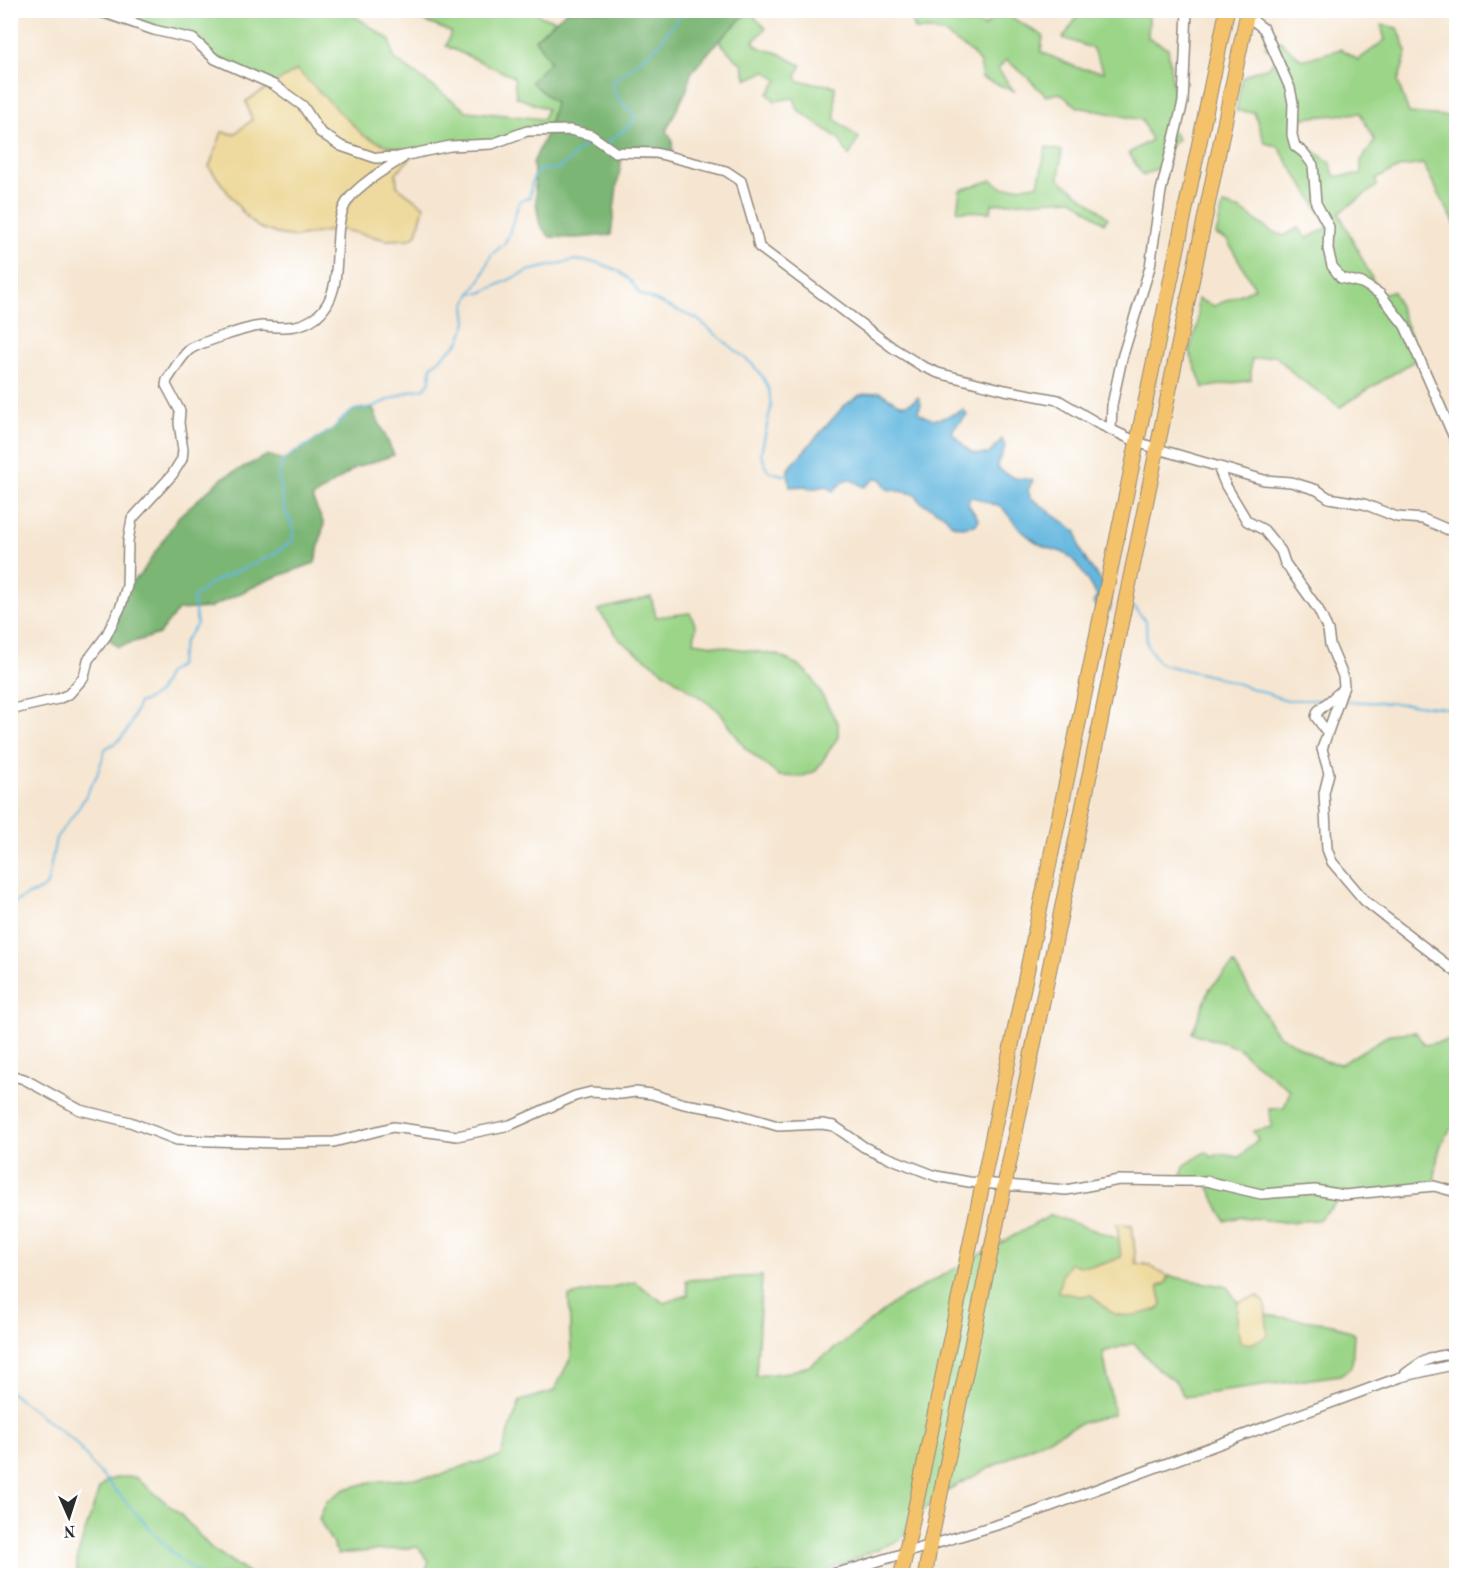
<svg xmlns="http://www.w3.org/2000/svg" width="1467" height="1586" font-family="'Old Standard TT',serif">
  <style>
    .green { fill: #9bd588; stroke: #63805a; stroke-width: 1.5; fill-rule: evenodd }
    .forest { fill: #7cb674; stroke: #547050; stroke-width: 1.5 }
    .sand { fill: #eeda9e; stroke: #8c8264; stroke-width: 1.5 }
    .water { fill: #63b7df; stroke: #477185; stroke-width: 1.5 }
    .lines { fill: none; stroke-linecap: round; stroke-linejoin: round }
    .stream { stroke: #63b7df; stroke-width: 2 }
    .minor-casing { stroke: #90887e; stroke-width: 12 }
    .highway-casing { stroke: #90887e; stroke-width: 16 }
    .minor { stroke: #fff; stroke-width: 9 }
    .highway { stroke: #f4c26a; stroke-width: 14 }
  </style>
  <rect width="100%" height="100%" fill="#fff"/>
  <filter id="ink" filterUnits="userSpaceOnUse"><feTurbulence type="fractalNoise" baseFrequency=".0167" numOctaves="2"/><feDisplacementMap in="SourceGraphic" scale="12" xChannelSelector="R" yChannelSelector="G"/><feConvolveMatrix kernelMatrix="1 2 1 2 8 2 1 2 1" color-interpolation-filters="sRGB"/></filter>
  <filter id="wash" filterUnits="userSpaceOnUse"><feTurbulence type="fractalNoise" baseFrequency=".008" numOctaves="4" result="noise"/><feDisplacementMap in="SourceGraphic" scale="24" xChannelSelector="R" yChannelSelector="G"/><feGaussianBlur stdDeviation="1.35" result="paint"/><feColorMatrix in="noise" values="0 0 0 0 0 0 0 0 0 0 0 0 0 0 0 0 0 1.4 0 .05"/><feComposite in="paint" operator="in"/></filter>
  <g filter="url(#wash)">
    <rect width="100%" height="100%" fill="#f6e6d1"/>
    <!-- green -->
    <path class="green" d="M 404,10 L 535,11 L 542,17 L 556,20 L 535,39 L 550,61 L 555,102 L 548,130 L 492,144 L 416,152 L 388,146 L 364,136 L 346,120 L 274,85 L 215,59 L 193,39 L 90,11 L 347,11 L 390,40 L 394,58 L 467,111 L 543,119 L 547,109 L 516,97 L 514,77 L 446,46 L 451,32 L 403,13 Z
      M 749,11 L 787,11 L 783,13 L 757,12 L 755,18 L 766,28 L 753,42 C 762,53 774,49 784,56 C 791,60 794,63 802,65 L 796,75 L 798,81 L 835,86 L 835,119 L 859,138 L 849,156 L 839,139 L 798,110 L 794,98 L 775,101 L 768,94 L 778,80 L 765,71 L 747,80 L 742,63 L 735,59 L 719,41 Z
      M 910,11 L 954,11 L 985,27 L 994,11 L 1001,11 L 1043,36 L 1041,52 L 1078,68 L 1104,72 L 1092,48 L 1063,38 L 1081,11 L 1126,11 L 1149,16 L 1148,38 L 1168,48 L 1176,114 L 1170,128 L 1178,139 L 1166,151 L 1168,163 L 1143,176 L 1129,153 L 1151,140 L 1142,120 L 1078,107 L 1059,93 L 1046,96 L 1025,75 L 1006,60 L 998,69 L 1014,91 L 982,78 L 980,63 L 972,53 L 943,33 L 930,30 L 915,30 Z
      M 1381,25 L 1398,28 L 1407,52 L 1398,82 L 1409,113 L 1456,117 L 1456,226 L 1423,164 L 1401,167 L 1376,179 L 1377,186 L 1339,213 L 1380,294 L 1393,291 L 1419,358 L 1340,407 L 1296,376 L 1275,355 L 1251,360 L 1251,380 L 1203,388 C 1201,380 1190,357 1190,351 C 1190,342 1197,333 1198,323 C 1199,315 1196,308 1198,299 L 1214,306 L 1255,288 L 1227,240 L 1216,235 L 1223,205 L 1241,210 L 1271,231 L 1284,236 L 1298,228 L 1307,238 L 1329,227 C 1314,199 1294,174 1278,146 L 1265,143 L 1254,112 L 1236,111 L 1242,78 L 1255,71 L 1267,68 L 1278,57 L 1265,46 L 1280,41 L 1302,60 L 1341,49 L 1358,60 L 1385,40 ZM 1360,113 L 1375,141 L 1361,161 L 1361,175 L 1334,176 L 1331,163 L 1311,149 L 1299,136 L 1302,118 Z
      M 1046,147 L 1062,151 L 1059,179 L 1095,206 L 1108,218 L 1104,223 L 1073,199 L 992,204 L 991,212 L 957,211 L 960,190 L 992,180 L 1003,188 L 1038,185 Z
      M 651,597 L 656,617 L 690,613 L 696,626 L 694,642 L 778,655 L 800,666 L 812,678 L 838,724 L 838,737 L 816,771 L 801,777 L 779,776 L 745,748 L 719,711 L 621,641 L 598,610 Z
      M 1234,964 L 1277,1034 L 1324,1061 L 1341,1064 L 1390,1034 L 1416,1032 L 1424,1045 L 1456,1039 L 1456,1125 C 1437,1138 1436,1165 1434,1186 L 1345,1195 L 1318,1220 L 1284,1222 L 1242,1217 L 1225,1221 L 1206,1181 L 1181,1181 L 1184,1166 L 1205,1152 L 1212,1157 L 1220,1154 L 1240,1157 L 1258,1139 L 1253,1131 L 1272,1127 L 1269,1109 L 1284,1108 L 1290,1090 L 1247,1057 L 1239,1048 L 1192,1033 L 1210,988 Z
      M 1051,1215 L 1119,1239 L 1122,1257 L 1111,1262 L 1083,1268 L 1079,1296 L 1091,1295 L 1116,1314 L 1157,1310 L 1162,1305 L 1158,1286 L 1166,1284 L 1169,1276 L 1227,1287 L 1238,1302 L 1237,1320 L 1267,1336 L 1266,1315 L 1333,1324 L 1354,1334 L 1352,1367 L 1340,1375 L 1184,1397 L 1176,1382 L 1157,1369 L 1134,1343 L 1103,1352 L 1114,1414 L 1084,1422 L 1018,1453 L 936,1496 L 900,1540 L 815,1575 L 424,1575 L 429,1561 L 418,1547 L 338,1554 L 319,1519 L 327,1501 L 345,1489 L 371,1482 L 439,1476 L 467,1465 L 500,1457 L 520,1401 L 554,1391 L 571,1357 L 569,1296 L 635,1282 L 664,1303 L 688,1295 L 686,1280 L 762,1276 L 756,1376 L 789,1372 L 809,1366 L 846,1341 L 895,1302 Z
      M 123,1477 L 135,1477 L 180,1514 L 211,1548 L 252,1575 L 77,1575 L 77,1557 L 99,1489 C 106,1480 112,1478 123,1477 Z"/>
    <!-- forest -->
    <path class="forest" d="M 567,11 L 749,11 L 714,46 L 691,73 L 687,89 L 666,131 L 672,140 L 673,158 L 623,152 L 617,186 L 611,235 L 576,238 L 550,237 L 540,225 L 537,210 L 533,163 L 548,130 L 555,103 L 531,82 L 550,61 L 535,39 Z
      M 372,407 L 394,455 L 357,467 L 312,498 L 324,524 L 315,563 L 268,580 L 209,608 L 178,610 L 159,634 L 118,647 L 106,636 L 127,586 L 141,574 L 179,516 L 224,477 L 268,455 L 283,460 L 333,429 L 343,418 L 354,410 Z"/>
    <!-- sand -->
    <path class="sand" d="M 297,70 L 364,136 L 388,146 L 416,152 L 396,173 L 397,186 L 424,206 L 417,234 L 410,239 L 387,240 L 340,229 L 296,237 L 277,234 L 258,227 L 244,214 L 209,167 L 222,132 L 234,134 L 252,120 L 246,101 Z
      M 1117,1224 L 1132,1225 L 1136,1263 L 1149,1265 L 1168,1276 L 1166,1284 L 1158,1286 L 1162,1305 C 1155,1313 1126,1318 1115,1314 C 1107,1310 1098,1301 1091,1295 L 1079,1296 L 1058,1292 L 1062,1275 L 1070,1263 C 1088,1270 1104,1265 1121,1257 Z
      M 1258,1296 L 1265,1303 L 1268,1336 L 1251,1344 L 1240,1342 L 1237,1320 L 1238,1302 Z"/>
    <!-- water -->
    <path class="water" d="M 879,392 C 894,399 902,413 918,397 L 921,404 L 918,412 C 935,425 946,417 963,410 L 967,415 L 953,429 L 953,434 C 967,447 967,456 989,454 L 1002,439 L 1005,447 L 997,465 L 998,469 L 1014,478 L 1033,480 L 1028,490 L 1030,497 L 1077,532 C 1078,538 1078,545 1081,551 C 1089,571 1115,588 1110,611 L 1099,609 L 1093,603 L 1097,596 C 1087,582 1081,565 1067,555 C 1060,550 1052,550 1045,547 C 1024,536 1015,524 1001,506 C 988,505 982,498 970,497 L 968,504 L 979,520 L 975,525 L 961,527 L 953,525 L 944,515 L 919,501 L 916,494 L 887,489 L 881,479 L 876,478 L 864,487 L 850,479 L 845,480 L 833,491 L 827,486 L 809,489 L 806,486 L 790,487 L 788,469 L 844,406 L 860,395 Z"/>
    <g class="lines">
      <!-- stream -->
      <path class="stream" d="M 607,143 L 634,122 L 635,115 C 624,105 613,98 612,83 L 659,44 L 678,18 L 674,10
        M 471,293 L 481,293 L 528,271 L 575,260 L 599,263 L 617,270 L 630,280 L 640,294 L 697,319 L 752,364 L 763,377 L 769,390 L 771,407 L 761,453 L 766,467 L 770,472 L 783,475 L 791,474
        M 1134,607 L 1146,622 L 1147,645 L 1160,664 L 1220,678 L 1287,700 L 1325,700
        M 1343,701 L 1407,704 L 1456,709
        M 10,907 C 22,894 35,896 47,885 L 56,838 L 80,806 L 97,775 L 106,748 C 129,737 130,725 139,702 L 145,701 L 158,693 L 168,673 L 179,665 L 184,642 L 197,624 L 193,598 L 211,583 L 273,555 L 292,541 L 294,530 L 284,507 L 278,476 L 283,460 L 333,429 L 343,418 L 354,410 L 372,407 L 411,391 L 425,388 L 430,381 L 431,367 L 460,341 L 467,322 L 465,306 L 471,293 L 481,279 L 491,255 L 504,244 L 508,237 L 519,202 L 530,197 C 531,186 531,178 540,169 C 567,173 567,158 586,144 L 596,144
        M 10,1392 L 73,1440 L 96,1469 L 163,1543 L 181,1561 L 203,1576"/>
    </g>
  </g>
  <g filter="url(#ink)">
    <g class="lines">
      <defs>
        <path id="minor" d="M 90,10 L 105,13 L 154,30 L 193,39 L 215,59 L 274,85 L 303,106 L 320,132 L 341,146 L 376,158 L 398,157 L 450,146 L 492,144 L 527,131 L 570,130 L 591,135 L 615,152 L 656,153 L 726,171 L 741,181 L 756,233 L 759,247 L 893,348 L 922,366 L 938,373 L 1005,390 L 1058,400 L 1097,423 L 1137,442 L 1158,449 L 1264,480 L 1291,482 L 1317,490 L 1329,498 L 1364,504 L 1397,517 L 1423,519 L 1456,533
          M 1247,16 L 1264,29 L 1290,88 L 1293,103 L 1292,135 L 1295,146 L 1304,153 L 1313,165 L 1316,203 L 1329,227 L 1328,249 L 1332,266 L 1341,278 L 1362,283 L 1380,294 L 1405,326 L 1456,442
          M 1111,430 L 1112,405 L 1122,358 L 1150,267 L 1161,191 L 1183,102 L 1187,10
          M 1218,467 L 1226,486 L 1247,521 L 1264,530 L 1281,551 L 1285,563 L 1318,609 L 1328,630 L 1330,645 L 1343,676 L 1344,686 L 1322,749 L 1329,773 L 1324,793 L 1327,849 L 1332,862 L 1365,901 L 1456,972
          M 10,711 L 18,708 L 58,699 L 69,694 L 84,677 L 88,660 L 106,636 L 121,606 L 127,586 L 128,541 L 132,519 L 172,475 L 182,459 L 183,450 L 179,423 L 180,411 L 166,385 L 167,380 C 174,370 180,358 189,350 C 196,344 253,325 263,326 C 282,327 298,330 316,317 C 351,289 326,232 348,200 C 359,184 387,168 403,158
          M 1327,732 L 1316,717 L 1318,711 L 1341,691
          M 10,1075 L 24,1079 L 80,1110 L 130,1122 L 177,1140 L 278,1143 L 334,1142 L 393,1127 L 457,1136 L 510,1125 L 575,1096 L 591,1092 L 621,1094 L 635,1092 L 652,1094 L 684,1104 L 722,1110 L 778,1126 L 822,1124 L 834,1126 L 864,1147 L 884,1156 L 936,1176 L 969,1182 L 1066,1190 L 1119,1180 L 1181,1181 L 1206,1181 L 1261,1194 L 1315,1190 L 1344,1195 L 1434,1186 L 1456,1192
          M 1405,1374 C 1421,1362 1436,1353 1456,1355
          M 824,1576 L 859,1567 L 1013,1520 L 1401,1377 L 1456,1364"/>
        <path id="highway" d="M 901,1576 L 1227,10
          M 925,1576 L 930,1545 L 1248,10"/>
      </defs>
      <!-- minor casing -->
      <use href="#minor" class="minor-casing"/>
      <!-- highway casing -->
      <use href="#highway" class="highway-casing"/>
      <!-- minor -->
      <use href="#minor" class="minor"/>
      <!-- highway -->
      <use href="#highway" class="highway"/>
    </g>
  </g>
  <!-- margin -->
  <rect width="1467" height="1586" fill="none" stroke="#fff" stroke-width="36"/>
  <!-- north arrow -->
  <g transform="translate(69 1517) rotate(177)" stroke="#ffffff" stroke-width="4.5" paint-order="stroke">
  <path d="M0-4.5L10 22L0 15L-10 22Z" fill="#2b2b2b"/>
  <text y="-9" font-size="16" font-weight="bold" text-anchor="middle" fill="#2b2b2b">N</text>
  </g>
</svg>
